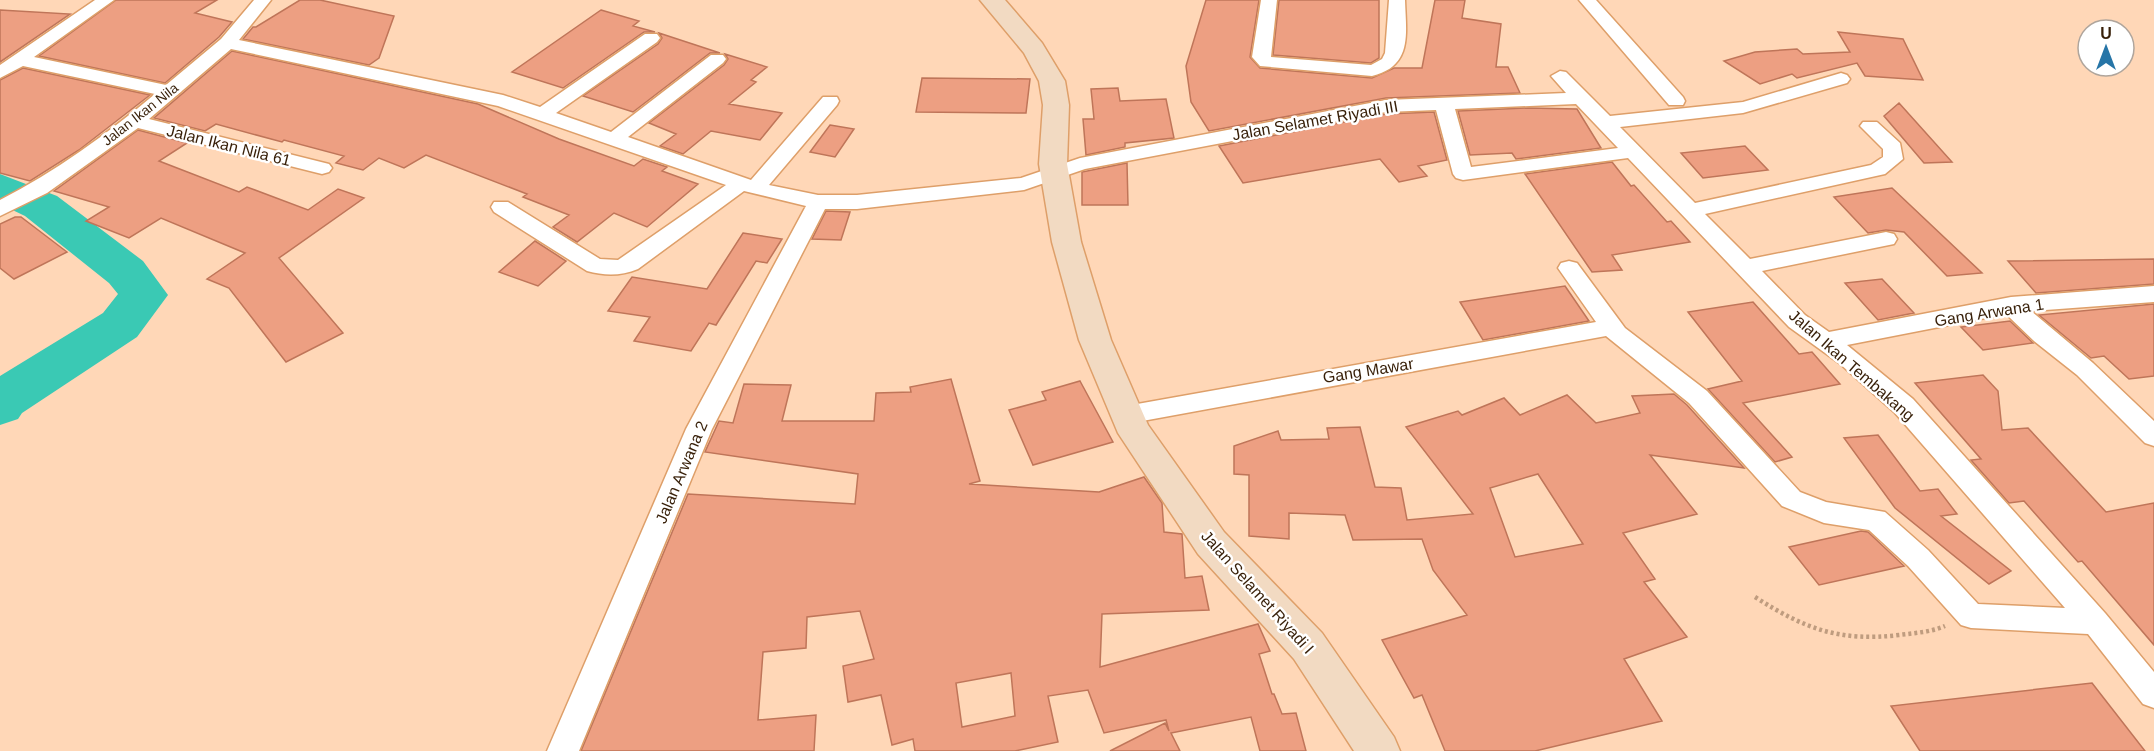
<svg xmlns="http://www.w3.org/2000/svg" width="2154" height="751" font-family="Arial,sans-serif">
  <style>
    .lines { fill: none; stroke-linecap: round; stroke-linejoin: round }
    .river { fill: #3ac9b4; fill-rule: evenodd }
    .building { fill: #ed9f82; stroke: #bf7559; stroke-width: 1.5; fill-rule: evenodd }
    .minor-casing { stroke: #de9f69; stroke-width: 3 }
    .secondary-casing { stroke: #de9f69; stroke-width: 3 }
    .path { stroke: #bf9c7f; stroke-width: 4.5; stroke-dasharray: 3 3; stroke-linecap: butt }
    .minor { fill: #fff; fill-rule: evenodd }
    .secondary { fill: #f2dac2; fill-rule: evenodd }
    .labels { text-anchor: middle; stroke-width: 5; stroke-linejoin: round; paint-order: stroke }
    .far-street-label { font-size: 14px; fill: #371f08; stroke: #fff }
    .street-label { font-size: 16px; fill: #371f08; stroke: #fff }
  </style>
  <rect width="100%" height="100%" fill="#ffd7b7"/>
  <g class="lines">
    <!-- river -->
    <path class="river" d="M 0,174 L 57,196 L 143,261 L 168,295 L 137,337 L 22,413 L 18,419 L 0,425 L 0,376 L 103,313 L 118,294 L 109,283 L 25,216 L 0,204 Z"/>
  </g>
  <!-- building -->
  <path class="building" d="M 116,0 L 217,0 L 195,13 L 232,22 L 219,37 L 165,83 L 39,56 Z
    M 300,0 L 320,0 L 394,16 L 379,58 L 369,65 L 243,39 L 253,27 L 256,27 Z
    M 1206,0 L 1259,0 L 1250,57 L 1260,68 L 1372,78 L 1394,68 L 1422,68 L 1435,0 L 1465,0 L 1462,18 L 1501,24 L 1496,67 L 1508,67 L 1520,93 L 1386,98 L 1209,131 L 1191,102 L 1186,66 Z
    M 1279,0 L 1379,0 L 1379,58 L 1371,63 L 1273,55 Z
    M 0,10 L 70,14 L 0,62 Z
    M 601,10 L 639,21 L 633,26 L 655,32 L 644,32 L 563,88 L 512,72 Z
    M 1838,32 L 1903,39 L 1923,80 L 1865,76 L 1857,63 L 1797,78 L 1792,74 L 1760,84 L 1724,61 L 1755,52 L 1797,49 L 1803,54 L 1850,52 Z
    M 659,33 L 720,53 L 710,53 L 633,112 L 583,96 L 658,44 L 662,38 Z
    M 232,51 L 478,104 L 559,139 L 634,166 L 643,159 L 667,167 L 662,171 L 698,184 L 647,227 L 614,213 L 577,242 L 553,227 L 569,215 L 523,197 L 527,194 L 426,155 L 404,168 L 379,158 L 363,170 L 336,163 L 344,156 L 284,140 L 282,142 L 216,124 L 205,131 L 154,118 Z
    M 725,54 L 767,67 L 751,80 L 756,82 L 729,104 L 782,113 L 760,140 L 711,131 L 683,154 L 660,146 L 676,134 L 649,123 L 724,65 L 728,59 Z
    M 23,68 L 150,95 L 79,150 L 30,181 L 0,173 L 0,80 Z
    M 922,78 L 1030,79 L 1026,113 L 916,112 Z
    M 1118,88 L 1120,101 L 1166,99 L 1174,138 L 1125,143 L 1125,147 L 1086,155 L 1083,119 L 1094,119 L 1091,89 Z
    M 1899,103 L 1952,162 L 1924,163 L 1884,116 Z
    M 1528,108 L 1577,109 L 1601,148 L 1516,159 L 1512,153 L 1470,155 L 1458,111 Z
    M 1434,112 L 1447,160 L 1418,166 L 1427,176 L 1399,182 L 1380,159 L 1243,183 L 1219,146 L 1386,114 Z
    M 830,125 L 854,129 L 835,157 L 810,152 Z
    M 138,130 L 187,143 L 159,161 L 239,192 L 247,187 L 308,210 L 338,189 L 364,198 L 279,258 L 343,333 L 286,362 L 229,288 L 207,279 L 245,253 L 161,218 L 129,238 L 86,221 L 109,207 L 54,191 Z
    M 1745,146 L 1768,170 L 1703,178 L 1681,153 Z
    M 1612,162 L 1631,186 L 1634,185 L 1667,222 L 1671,221 L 1690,242 L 1612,255 L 1622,270 L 1592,272 L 1525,174 Z
    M 1127,163 L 1128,205 L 1082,205 L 1082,172 Z
    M 1892,188 L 1982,273 L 1947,276 L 1904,232 L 1886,230 L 1868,233 L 1834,197 Z
    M 826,211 L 850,212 L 841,240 L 812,239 Z
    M 15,217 L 21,217 L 67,252 L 14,279 L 0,268 L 0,224 Z
    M 743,233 L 782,239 L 767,263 L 756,261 L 716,325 L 709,323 L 691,351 L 634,341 L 650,317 L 608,311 L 632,277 L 707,289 Z
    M 535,241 L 566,261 L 538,286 L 499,272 Z
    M 2154,259 L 2154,284 L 2036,293 L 2008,261 Z
    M 1882,279 L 1914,313 L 1878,320 L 1845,283 Z
    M 1565,286 L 1589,321 L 1483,340 L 1460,302 Z
    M 1753,302 L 1799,354 L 1812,352 L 1840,384 L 1743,403 L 1792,457 L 1775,462 L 1708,389 L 1742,381 L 1688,312 Z
    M 2154,304 L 2154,376 L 2129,379 L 2104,356 L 2091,358 L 2039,315 Z
    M 2010,321 L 2033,343 L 1983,350 L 1961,327 Z
    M 1983,375 L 1998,391 L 2002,430 L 2028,428 L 2106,512 L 2154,503 L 2154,645 L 2082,561 L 2078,562 L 2024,501 L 2009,503 L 1971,460 L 1981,459 L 1915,383 Z
    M 951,379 L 980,481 L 969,484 L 1099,492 L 1144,477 L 1162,503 L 1164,532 L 1182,534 L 1185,578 L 1202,576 L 1209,610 L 1102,614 L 1100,667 L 1258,624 L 1270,651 L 1259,654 L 1272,694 L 1274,694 L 1282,714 L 1296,713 L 1306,751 L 1260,751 L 1251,717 L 1171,733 L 1180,751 L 1110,751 L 1165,723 L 1169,731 L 1166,720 L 1104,733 L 1088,690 L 1048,696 L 1058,742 L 1015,751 L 915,751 L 913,739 L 892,745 L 881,695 L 848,702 L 843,666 L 874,659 L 860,611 L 807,617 L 806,648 L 763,652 L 758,720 L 816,715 L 814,751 L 581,751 L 688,494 L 855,504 L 858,474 L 705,452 L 719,421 L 733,423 L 744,384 L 791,385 L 782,421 L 874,421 L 876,393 L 911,392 L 910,387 ZM 1011,673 L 1015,716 L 962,727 L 956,683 Z
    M 1080,381 L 1113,442 L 1033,465 L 1009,410 L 1046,400 L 1042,392 Z
    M 1674,394 L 1687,405 L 1744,468 L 1650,455 L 1697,514 L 1623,533 L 1655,579 L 1644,582 L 1687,637 L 1624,659 L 1662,721 L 1535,751 L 1445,751 L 1422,695 L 1414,698 L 1382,640 L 1467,615 L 1433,570 L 1422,539 L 1353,540 L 1345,515 L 1289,513 L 1289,539 L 1249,536 L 1249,475 L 1234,474 L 1234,446 L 1278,431 L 1281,440 L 1329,439 L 1327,428 L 1360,427 L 1375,487 L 1401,488 L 1407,520 L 1473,514 L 1406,427 L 1458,411 L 1462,415 L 1504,398 L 1520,415 L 1567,395 L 1596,423 L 1640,413 L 1632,396 ZM 1538,474 L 1583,544 L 1515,557 L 1490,488 Z
    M 1878,435 L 1920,491 L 1938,489 L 1957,514 L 1941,516 L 2011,571 L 1989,584 L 1895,508 L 1844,438 Z
    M 1861,531 L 1868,532 L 1904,566 L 1819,585 L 1789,547 Z
    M 2092,683 L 2145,751 L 1920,751 L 1891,706 Z"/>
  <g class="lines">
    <defs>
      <path id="minor" d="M 95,0 L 114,0 L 34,57 L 166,85 L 221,39 L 254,0 L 271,0 L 239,40 L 503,95 L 540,107 L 645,34 L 657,34 L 660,38 L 657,42 L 556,113 L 611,132 L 711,55 L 723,55 L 726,59 L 723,63 L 628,137 L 751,180 L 823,97 L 837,97 L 839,101 L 837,105 L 769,185 L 818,195 L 857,195 L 1021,178 L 1080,158 L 1386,100 L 1566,93 L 1551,76 L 1560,71 L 1566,72 L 1610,116 L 1743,102 L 1841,73 L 1847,75 L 1850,79 L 1847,83 L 1743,113 L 1620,127 L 1695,203 L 1871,165 L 1883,157 L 1883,149 L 1860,126 L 1863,122 L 1877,122 L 1900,143 L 1903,159 L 1885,174 L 1705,214 L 1750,259 L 1886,232 L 1894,234 L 1897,239 L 1894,244 L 1762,271 L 1805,315 L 1829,332 L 2011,297 L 2154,286 L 2154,302 L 2031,311 L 2093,363 L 2154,421 L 2154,446 L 2145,443 L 2077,375 L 2034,341 L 2006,314 L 1847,345 L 1913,399 L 2105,613 L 2154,672 L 2154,708 L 2143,704 L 2088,634 L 1971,628 L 1961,625 L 1908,566 L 1869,530 L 1824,523 L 1782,506 L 1689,403 L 1606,336 L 1126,424 L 1117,422 L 1114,415 L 1117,408 L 1126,406 L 1596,322 L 1558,268 L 1561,263 L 1569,261 L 1577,263 L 1625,328 L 1707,391 L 1800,492 L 1826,502 L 1885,512 L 1928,550 L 1978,604 L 2065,608 L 1895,413 L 1839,363 L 1789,327 L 1628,158 L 1463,180 L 1456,178 L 1453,174 L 1436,110 L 1386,112 L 1085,169 L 1024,190 L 857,209 L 825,209 L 712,429 L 579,751 L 547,751 L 686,429 L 806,206 L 744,191 L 638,269 C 621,276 605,276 587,271 L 494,212 L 491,207 L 494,202 L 508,202 L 600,259 L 618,260 L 726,185 L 498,106 L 231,49 L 149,119 L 329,164 L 332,168 L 329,172 L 322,174 L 138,128 L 47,193 L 0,216 L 0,200 C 55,172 107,134 155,94 L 23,66 L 0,78 L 0,65 ZM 1576,104 L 1618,148 L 1471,167 L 1455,109 Z
        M 1261,0 L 1277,0 L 1271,57 L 1371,65 L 1382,59 L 1385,53 L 1389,0 L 1405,0 C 1406,34 1413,66 1372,76 L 1260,66 L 1252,57 Z
        M 1579,0 L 1596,0 L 1683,97 L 1685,101 L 1683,105 L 1669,105 Z"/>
      <path id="secondary" d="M 980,0 L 1005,0 L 1042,43 L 1065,81 L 1069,105 L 1067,164 L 1081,242 L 1111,340 L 1148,425 L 1224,532 L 1322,633 L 1394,737 L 1400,751 L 1354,751 L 1294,659 L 1198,554 L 1118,433 L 1079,340 L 1052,242 L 1039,164 L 1043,105 L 1039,81 L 1024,53 Z"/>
    </defs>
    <!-- minor casing -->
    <use href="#minor" class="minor-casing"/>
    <!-- secondary casing -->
    <use href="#secondary" class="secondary-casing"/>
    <!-- path -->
    <path class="path" d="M 1755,597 C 1805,629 1840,642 1899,635 C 1915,633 1931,632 1945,626"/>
    <!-- minor -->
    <use href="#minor" class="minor"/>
    <!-- secondary -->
    <use href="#secondary" class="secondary"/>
  </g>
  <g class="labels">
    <!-- far-street labels -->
    <g class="far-street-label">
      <text transform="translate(140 114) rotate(-38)" y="5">Jalan Ikan Nila</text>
    </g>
    <!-- street labels -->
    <g class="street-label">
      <text transform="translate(1315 120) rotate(-10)" y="6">Jalan Selamet Riyadi III</text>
      <text transform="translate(229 145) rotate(14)" y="6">Jalan Ikan Nila 61</text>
      <text transform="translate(1989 312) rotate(-9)" y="6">Gang Arwana 1</text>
      <text transform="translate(1852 365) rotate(41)" y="6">Jalan Ikan Tembakang</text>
      <text transform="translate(1368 370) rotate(-9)" y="6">Gang Mawar</text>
      <text transform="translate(681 472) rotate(-67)" y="6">Jalan Arwana 2</text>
      <text transform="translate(1258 592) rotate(48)" y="6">Jalan Selamet Riyadi I</text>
    </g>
  </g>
  <!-- north arrow -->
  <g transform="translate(2106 48)"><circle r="28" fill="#ffffff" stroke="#afa59c" stroke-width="1.5"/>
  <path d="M0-4.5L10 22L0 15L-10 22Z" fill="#2675a7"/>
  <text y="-9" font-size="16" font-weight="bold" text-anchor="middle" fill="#371f08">U</text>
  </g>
</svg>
